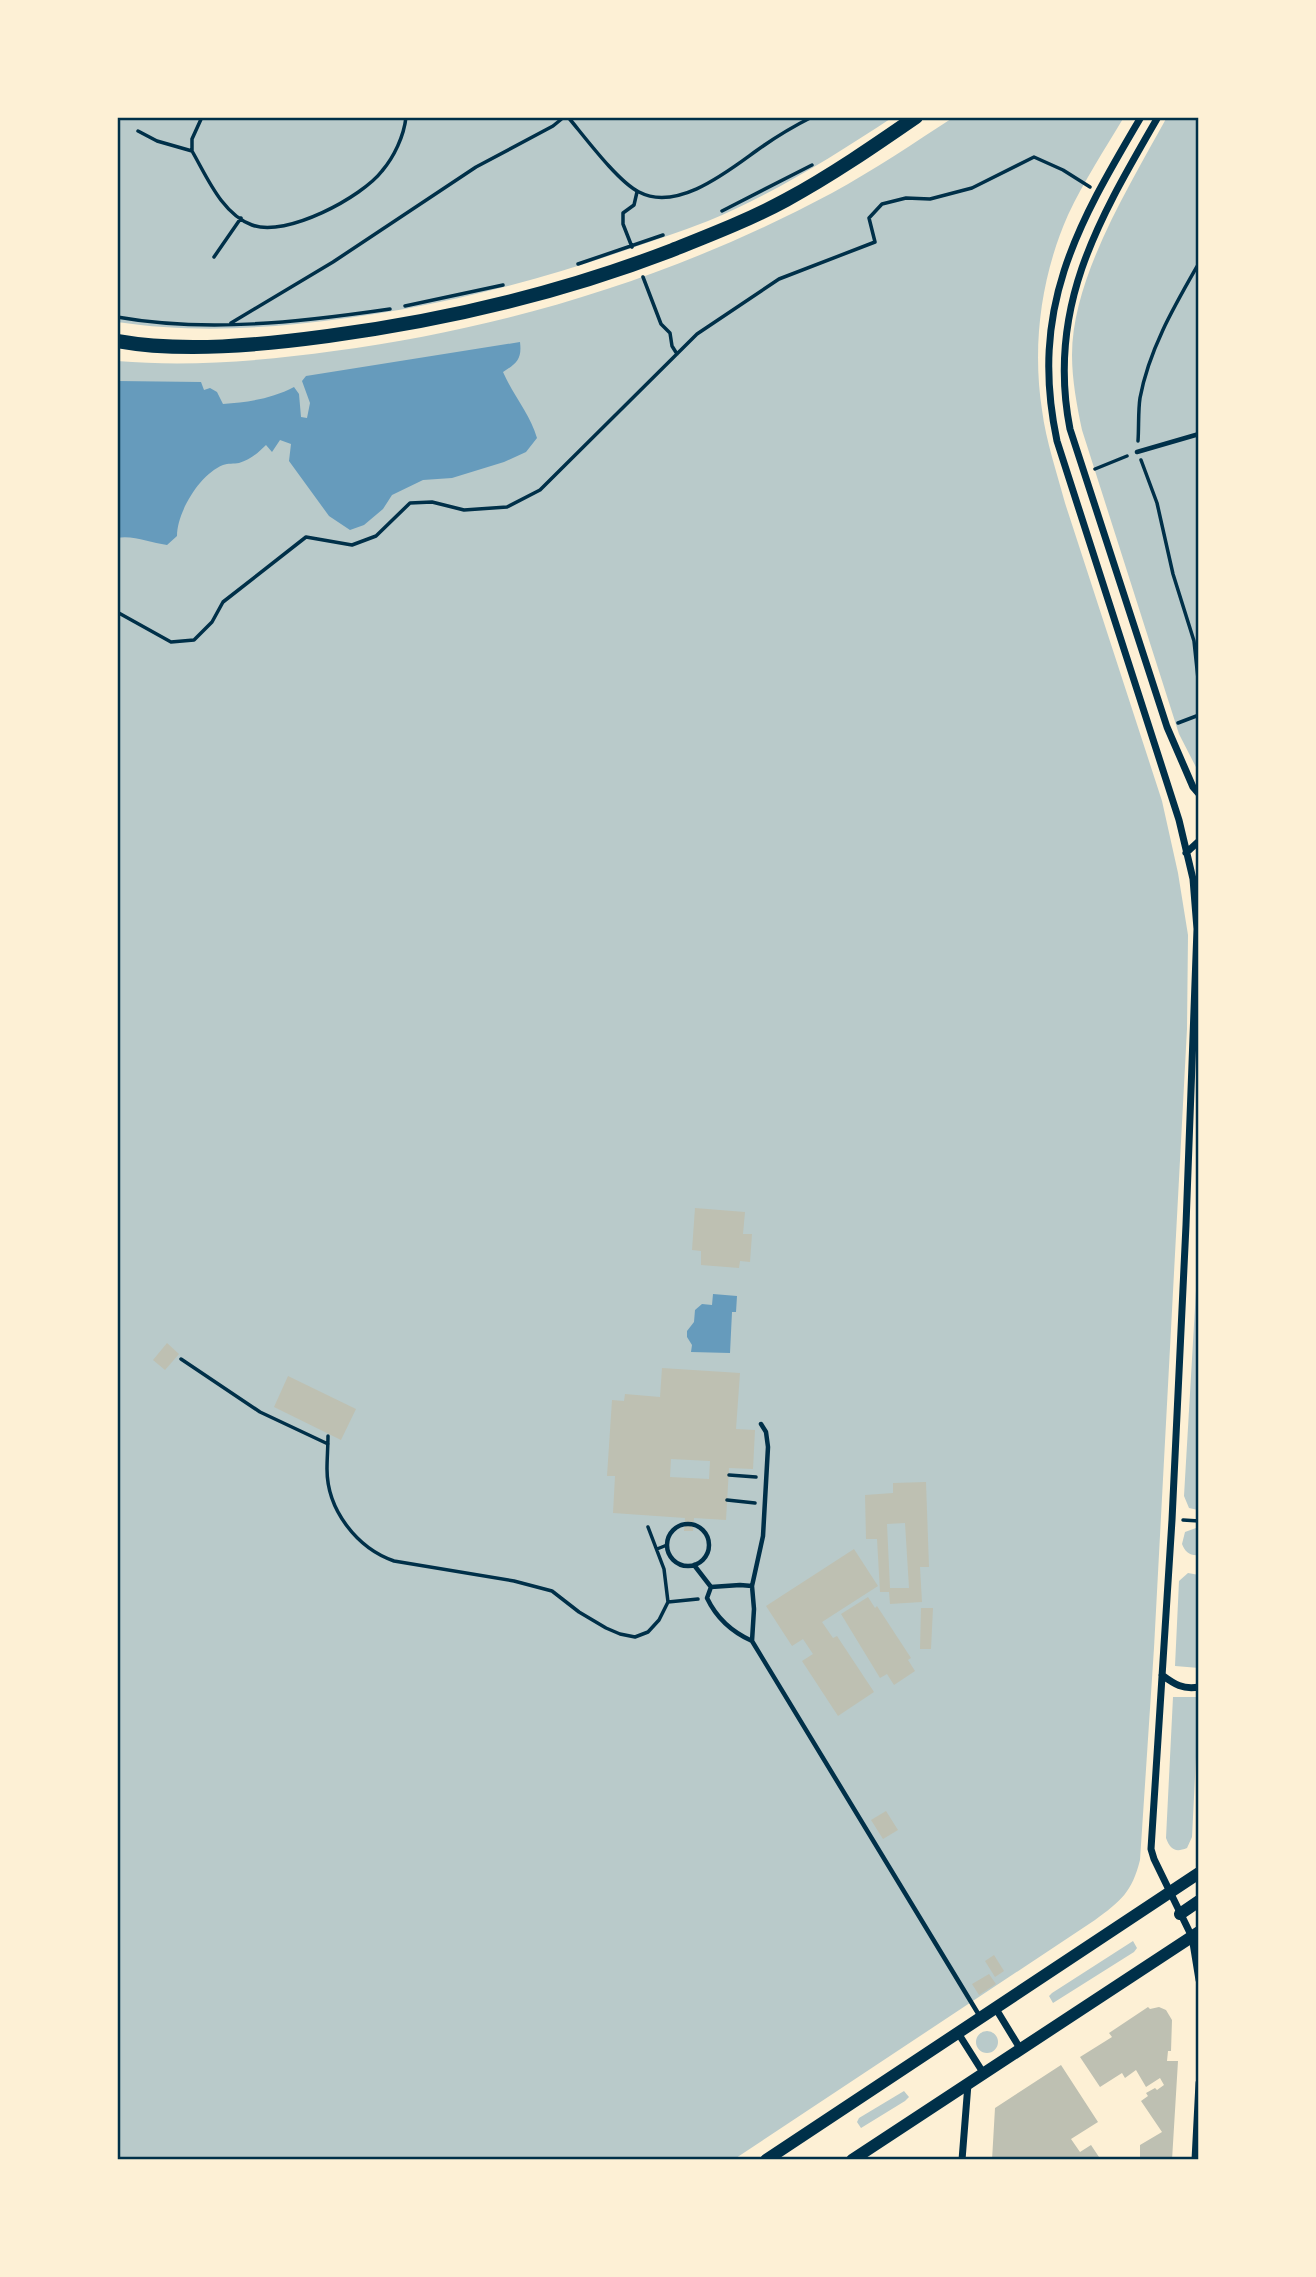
<svg xmlns="http://www.w3.org/2000/svg" width="1316" height="2277" font-family="'PT Sans',sans-serif">
  <style>
    .green { fill: #b9caca }
    .water { fill: #669bbc }
    .building { fill: #bec0b2; fill-rule: evenodd }
    .lines { fill: none; stroke-linecap: round; stroke-linejoin: round }
    .path { stroke: #003049; stroke-width: 3.5 }
    .service { stroke: #003049; stroke-width: 4.5 }
    .minor { stroke: #003049; stroke-width: 7 }
    .secondary { stroke: #003049; stroke-width: 12 }
    .primary { stroke: #003049; stroke-width: 14 }
    .neatline { fill: none; stroke: #003049; stroke-width: 2.5 }
  </style>
  <rect width="100%" height="100%" fill="#fdf0d5"/>
  <!-- green -->
  <path class="green" d="M 117,117 L 893,117 C 834,156 773,194 708,221 C 680,232 651,241 623,251 C 517,288 409,313 297,324 C 236,330 178,331 117,322 Z
    M 954,117 L 1124,117 C 1105,149 1084,181 1068,215 C 1041,276 1032,345 1042,410 C 1046,441 1057,473 1065,503 L 1162,801 L 1178,873 L 1188,935 L 1187,1029 L 1154,1648 L 1140,1860 C 1132,1892 1121,1901 1095,1920 L 733,2160 L 117,2160 L 117,361 C 190,367 262,361 334,351 C 508,328 677,276 832,193 C 874,170 914,143 954,117 Z
    M 1167,117 L 1199,117 L 1199,773 L 1179,734 L 1082,430 C 1077,406 1072,380 1072,355 C 1072,277 1130,185 1167,117 Z
    M 1199,1239 L 1199,1510 L 1198,1510 L 1189,1508 L 1184,1496 Z
    M 1196,1528 L 1199,1529 L 1199,1555 C 1190,1556 1185,1552 1182,1544 L 1185,1532 Z
    M 1188,1573 L 1199,1575 L 1199,1668 L 1175,1666 L 1179,1581 Z
    M 1173,1697 L 1199,1697 L 1192,1837 L 1187,1848 C 1175,1853 1170,1849 1166,1838 Z
    M 1133,1941 L 1137,1948 L 1134,1952 L 1053,2003 L 1049,1996 L 1052,1993 Z
    M976 2042a11 11 0 1 1 22 0a11 11 0 1 1-22 0Z
    M 904,2091 L 909,2097 L 905,2101 L 861,2128 L 857,2122 L 859,2118 Z"/>
  <!-- water -->
  <path class="water" d="M 520,342 C 522,359 517,363 503,372 C 513,395 530,414 537,438 L 526,452 L 504,462 L 452,478 L 423,480 L 392,495 L 383,509 L 364,525 L 350,530 L 329,516 L 289,461 L 291,444 L 280,440 L 272,452 L 266,445 C 258,453 250,460 239,463 C 234,464 228,463 223,465 C 200,474 177,512 177,536 L 167,545 C 150,543 134,535 117,538 L 117,381 L 201,382 L 204,390 L 210,388 L 217,392 L 223,404 C 248,402 271,399 294,387 L 299,394 L 301,417 L 307,418 L 310,403 L 302,381 L 306,376 Z
    M 713,1294 L 737,1296 L 736,1312 L 732,1312 L 730,1353 L 691,1352 L 692,1345 L 687,1337 L 687,1331 L 694,1322 L 695,1310 L 702,1304 L 712,1305 Z"/>
  <!-- building -->
  <path class="building" d="M 695,1208 L 745,1212 L 743,1234 L 752,1234 L 750,1262 L 740,1261 L 739,1268 L 701,1265 L 701,1251 L 692,1250 Z
    M 167,1343 L 179,1354 L 165,1370 L 153,1360 Z
    M 662,1368 L 740,1373 L 736,1429 L 755,1430 L 753,1469 L 729,1468 L 726,1520 L 694,1518 L 693,1531 L 684,1531 L 685,1518 L 613,1513 L 615,1476 L 607,1476 L 612,1400 L 624,1401 L 625,1394 L 660,1397 ZM 671,1459 L 710,1461 L 709,1479 L 670,1477 Z
    M 288,1376 L 356,1409 L 341,1440 L 274,1407 Z
    M 926,1482 L 929,1567 L 920,1567 L 922,1602 L 890,1604 L 889,1592 L 880,1592 L 877,1539 L 866,1539 L 865,1495 L 893,1493 L 893,1483 ZM 905,1523 L 909,1588 L 890,1588 L 887,1524 Z
    M 854,1549 L 878,1586 L 822,1622 L 833,1638 L 837,1636 L 874,1692 L 838,1716 L 802,1661 L 813,1654 L 803,1639 L 792,1646 L 766,1606 Z
    M 868,1597 L 875,1608 L 877,1606 L 911,1658 L 908,1660 L 915,1671 L 894,1685 L 887,1674 L 880,1678 L 841,1614 Z
    M 921,1608 L 933,1608 L 931,1649 L 920,1649 Z
    M 886,1811 L 898,1830 L 883,1839 L 871,1820 Z
    M 994,1955 L 1004,1971 L 995,1977 L 985,1961 Z
    M 989,1974 L 996,1984 L 979,1995 L 972,1984 Z
    M 1148,2007 L 1150,2009 L 1159,2007 L 1166,2010 L 1172,2020 L 1171,2051 L 1168,2051 L 1167,2061 L 1178,2061 L 1172,2160 L 1140,2160 L 1140,2145 L 1162,2132 L 1141,2101 L 1148,2096 L 1146,2093 L 1155,2088 L 1157,2090 L 1164,2085 L 1160,2078 L 1146,2087 L 1136,2070 L 1125,2078 L 1122,2073 L 1100,2087 L 1080,2057 L 1112,2037 L 1109,2033 Z
    M 1061,2065 L 1098,2122 L 1071,2139 L 1080,2152 L 1091,2145 L 1101,2160 L 992,2160 L 995,2108 Z"/>
  <g class="lines">
    <!-- path -->
    <path class="path" d="M 568,117 C 584,136 618,182 639,192 C 677,212 727,172 756,151 C 774,138 792,127 812,117
      M 138,131 L 157,141 L 192,151 C 207,177 222,214 252,225 C 286,238 362,197 382,171 C 394,157 404,136 406,117
      M 192,151 L 192,139 L 202,117
      M 722,211 L 812,165
      M 632,247 L 623,224 L 623,213 L 634,205 L 637,192
      M 214,257 L 241,218
      M 578,264 L 663,235
      M 643,277 L 661,324 L 670,333 L 672,346 L 677,354
      M 405,306 L 503,285
      M 117,317 C 207,333 301,322 390,309
      M 231,323 L 333,262 L 476,167 L 553,126 L 564,117
      M 1138,441 C 1139,427 1138,411 1140,398 C 1149,349 1175,305 1199,263
      M 1141,460 L 1157,503 L 1173,574 L 1194,641 L 1199,688
      M 1095,469 L 1127,456
      M 117,612 L 171,642 L 194,640 L 212,622 L 223,602 L 306,537 L 352,545 L 376,536 L 410,503 L 432,502 L 464,510 L 507,507 L 540,490 L 697,334 L 779,279 L 875,242 L 869,218 L 882,204 L 906,198 L 930,199 L 972,188 L 1034,157 L 1063,170 L 1090,187
      M 1178,723 L 1199,715
      M 181,1359 L 260,1412 L 328,1444
      M 328,1436 C 328,1447 327,1458 327,1469 C 327,1510 357,1548 394,1561 L 514,1581 L 552,1591 L 579,1612 L 606,1628 L 620,1634 L 635,1637 L 648,1632 L 659,1620 L 668,1602 L 698,1599
      M 729,1475 L 756,1477
      M 727,1500 L 755,1503
      M 1183,1520 L 1199,1521
      M 648,1527 L 664,1569 L 668,1602
      M 657,1549 L 667,1545"/>
    <!-- service -->
    <path class="service" d="M 1137,452 L 1199,434
      M 761,1424 L 766,1432 L 768,1447 L 763,1536 L 752,1586 L 754,1609 L 752,1641 L 979,2015
      M667 1545a21 21 0 1 1 42 0a21 21 0 1 1-42 0Z
      M 694,1565 L 711,1587
      M 752,1586 L 740,1585 L 711,1587 L 707,1598 C 716,1617 732,1632 752,1641"/>
    <!-- minor -->
    <path class="minor" d="M 1141,117 C 1076,227 1029,309 1057,441 L 1179,820 L 1193,879 L 1197,929 L 1186,1225 L 1172,1520 L 1151,1849 L 1154,1859 L 1192,1937 L 1199,1980
      M 1158,117 C 1099,219 1046,307 1070,429 L 1167,727 L 1193,787 L 1199,794
      M 1186,853 L 1199,841
      M 1162,1675 C 1174,1684 1183,1690 1199,1687
      M 996,2009 L 1021,2050
      M 958,2033 L 984,2074
      M 962,2160 L 968,2084
      M 1195,2160 L 1199,2083"/>
    <!-- secondary -->
    <path class="secondary" d="M 1180,1914 L 1199,1901
      M 766,2160 L 1199,1873
      M 852,2160 L 1199,1932"/>
    <!-- primary -->
    <path class="primary" d="M 117,341 C 184,353 261,345 328,336 C 448,320 558,294 670,251 C 710,235 749,220 786,200 C 832,175 874,146 916,117"/>
  </g>
  <!-- border -->
  <rect width="1316" height="2277" fill="none" stroke="#fdf0d5" stroke-width="238"/>
  <rect x="119" y="119" width="1078" height="2039" class="neatline"/>
</svg>
